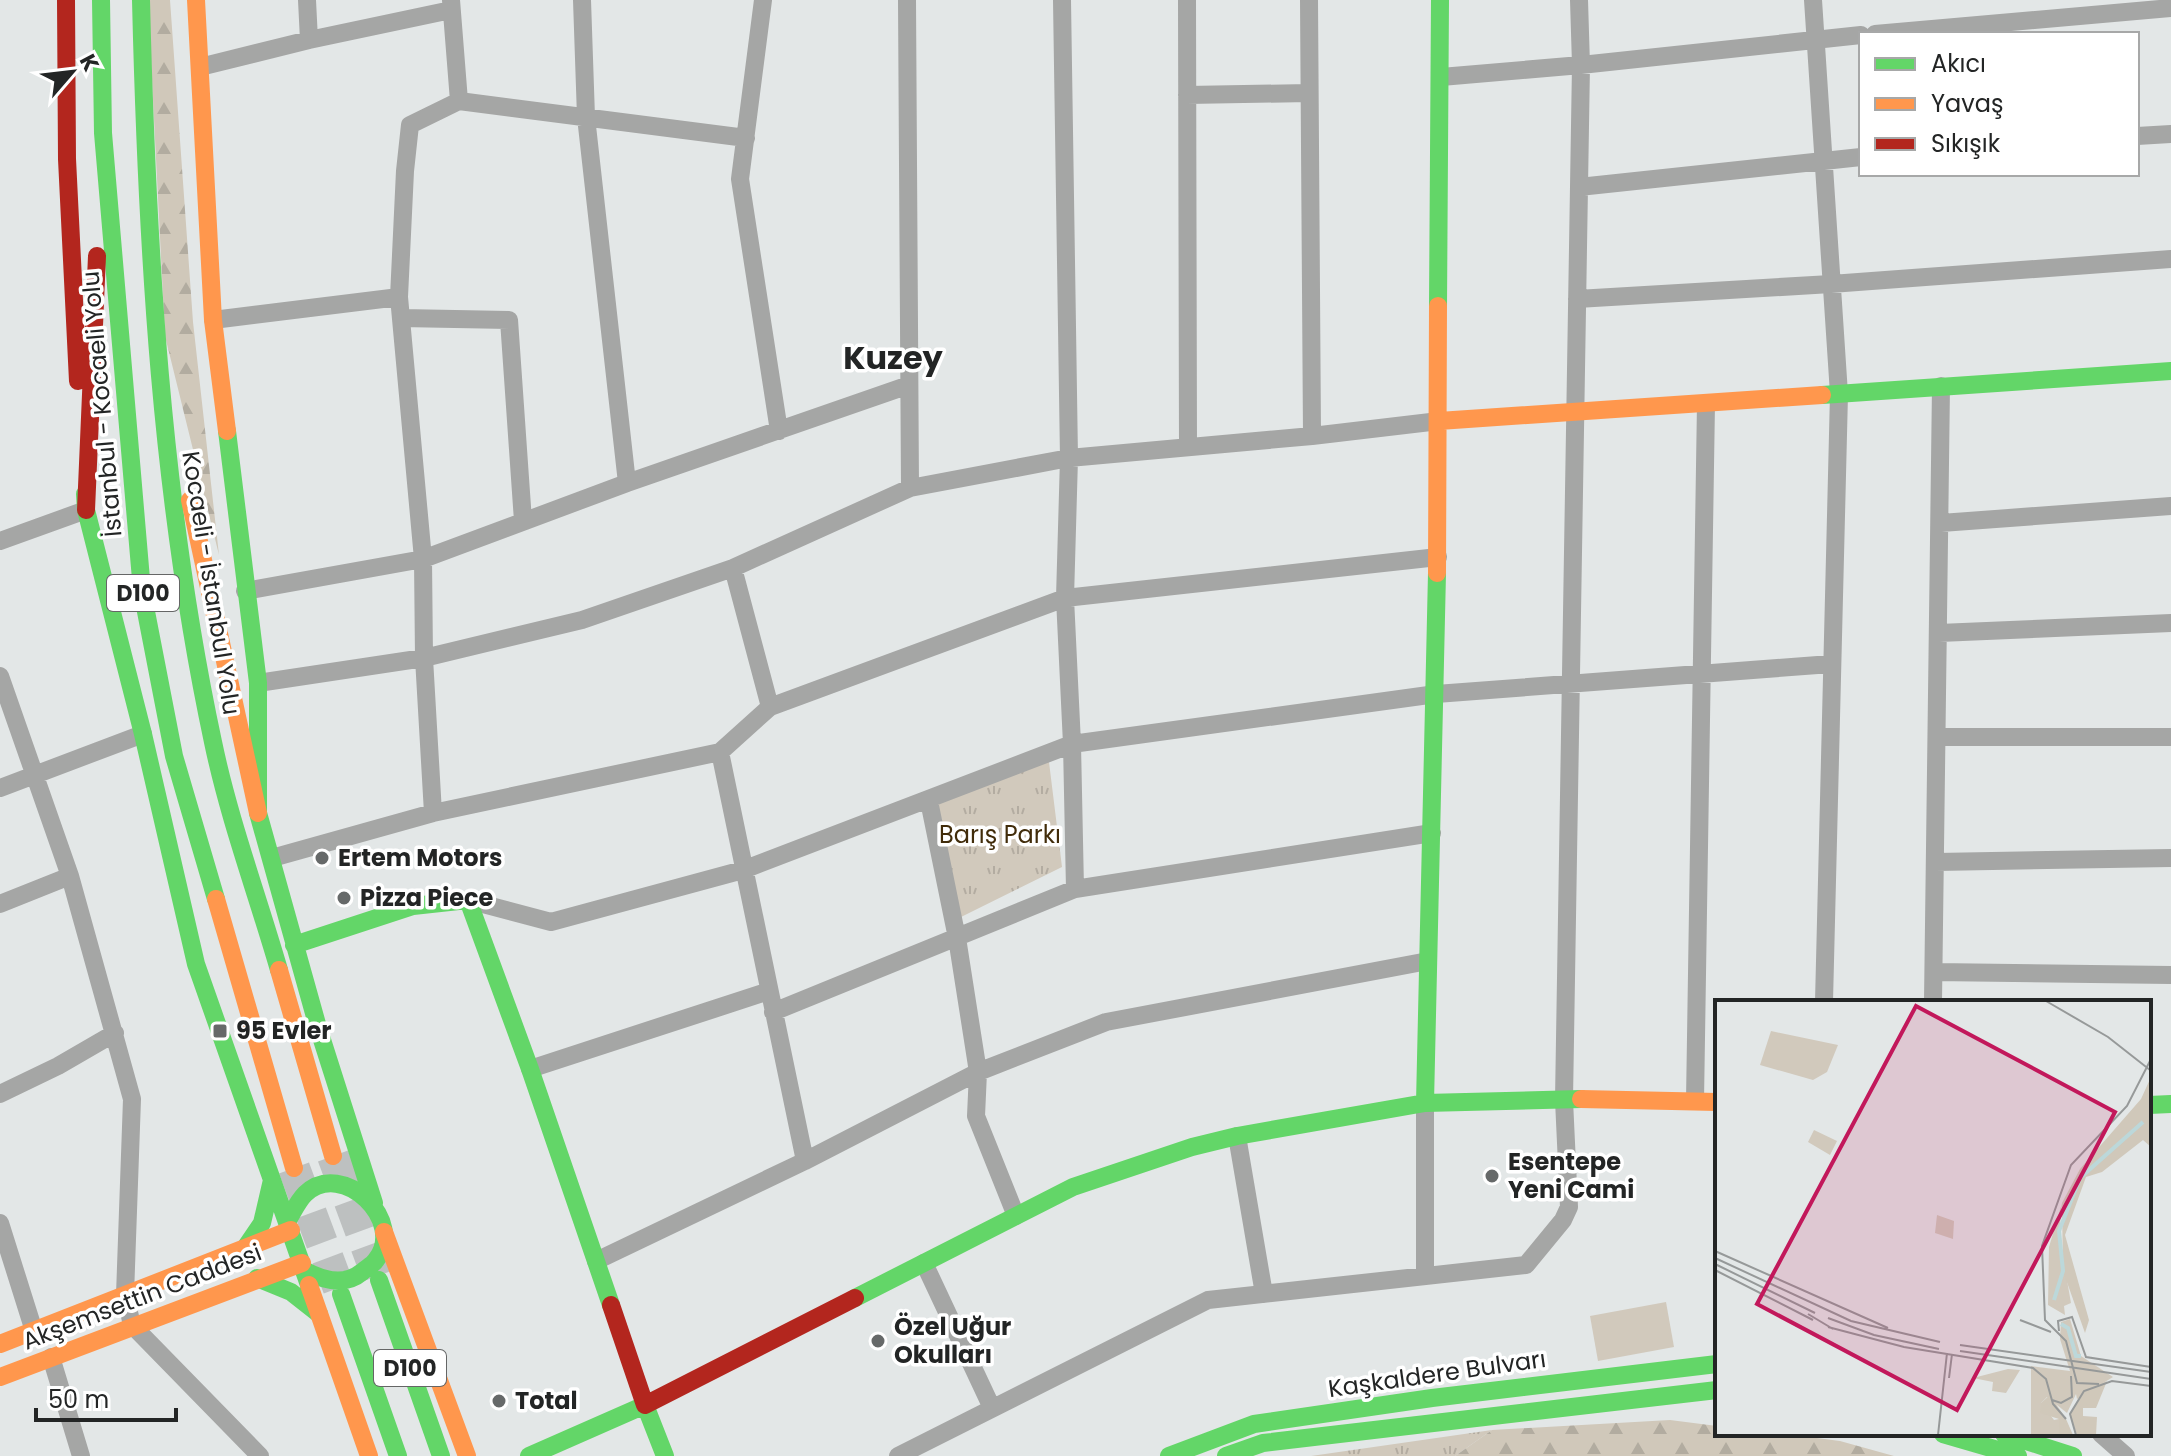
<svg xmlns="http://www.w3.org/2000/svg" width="2171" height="1456" font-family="Poppins,sans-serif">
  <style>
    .grass { fill: url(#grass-tufts) }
    .forest { fill: url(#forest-firs) }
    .pitch { fill: #d1c9bc }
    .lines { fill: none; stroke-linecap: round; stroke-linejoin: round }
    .highway-tunnel { stroke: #bdc0c0; stroke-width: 32; stroke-dasharray: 32 16; stroke-linecap: butt }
    .street { stroke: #a5a6a5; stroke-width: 18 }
    .fast { stroke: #63d668; stroke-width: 18 }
    .slow { stroke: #ff974d; stroke-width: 18 }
    .jam { stroke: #b3261e; stroke-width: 18 }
    .poi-dot { fill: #666969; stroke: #fff; stroke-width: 3 }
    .labels { text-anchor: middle; stroke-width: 7; stroke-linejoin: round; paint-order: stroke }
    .shield { fill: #fff; stroke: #656666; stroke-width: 2 }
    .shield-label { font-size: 22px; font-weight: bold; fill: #232525 }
    .street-label { font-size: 24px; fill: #232525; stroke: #fff }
    .park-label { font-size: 24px; fill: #412c0a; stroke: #fff }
    .poi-label { font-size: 24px; font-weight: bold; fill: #232525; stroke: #fff; text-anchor: start }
    .district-label { font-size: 32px; font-weight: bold; fill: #232525; stroke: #fff }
    .inset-river { fill: none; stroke: #bcd8da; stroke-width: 4 }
    .inset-road { fill: none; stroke: #969999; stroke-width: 2 }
    .view { fill: #c2185b; fill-opacity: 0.15; stroke: #c2185b; stroke-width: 4 }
    .inset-edge { fill: none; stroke: #232525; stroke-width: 4 }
  </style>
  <defs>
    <pattern id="grass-tufts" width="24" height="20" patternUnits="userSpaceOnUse" patternTransform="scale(2)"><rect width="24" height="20" fill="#d1c9bc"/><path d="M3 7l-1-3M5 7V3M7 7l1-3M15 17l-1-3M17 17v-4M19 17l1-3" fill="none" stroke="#b3aca1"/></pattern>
    <pattern id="forest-firs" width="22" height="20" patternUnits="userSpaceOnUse" patternTransform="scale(2)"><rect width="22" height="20" fill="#d0c8ba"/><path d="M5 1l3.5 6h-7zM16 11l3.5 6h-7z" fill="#b2aca0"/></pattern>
  </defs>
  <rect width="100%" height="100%" fill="#e3e7e7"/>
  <!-- grass -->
  <path class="grass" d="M 1048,754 L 1062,867 L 959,918 L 936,798 Z
    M 1492,1430 L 1455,1456 L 1311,1456 Z"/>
  <!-- forest -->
  <path class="forest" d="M 148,0 L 170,0 L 193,322 L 219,555 L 165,336 Z
    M 1670,1420 L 1717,1426 L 1717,1434 L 1786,1434 L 1840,1441 L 1894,1456 L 1455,1456 L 1492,1430 Z"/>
  <!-- pitch -->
  <path class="pitch" d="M 1666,1302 L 1674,1347 L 1598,1361 L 1590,1316 Z"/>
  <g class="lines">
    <!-- highway-tunnel -->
    <path class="highway-tunnel" d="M 333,1156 L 379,1280
      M 294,1168 L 341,1294"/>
    <!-- street -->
    <path class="street" d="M 307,0 L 309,40
      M 451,0 L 459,101
      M 582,0 L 586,117 L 627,483
      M 763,0 L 740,179 L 779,431
      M 907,0 L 910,488
      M 1062,0 L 1069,458 L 1065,598 L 1072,744 L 1075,889
      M 1187,0 L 1188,447
      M 1309,0 L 1312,436
      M 1813,0 L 1839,394 L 1824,1002
      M 1875,34 L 2171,8
      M 200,67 L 309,40 L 451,10
      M 1441,77 L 1581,65 L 1861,35
      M 1187,95 L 1309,93
      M 2137,136 L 2171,134
      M 1579,187 L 1861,157
      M 1577,299 L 1831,284 L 2171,259
      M 401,318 L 509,320 L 523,521
      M 213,320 L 399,297
      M 1941,523 L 2171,506
      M 0,541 L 86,510
      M 733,568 L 770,707
      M 245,591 L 423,559 L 627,483 L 909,385
      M 1939,633 L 2171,623
      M 0,676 L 70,876 L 132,1099 L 125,1295 L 132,1325 L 260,1456
      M 258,683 L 424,658 L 582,620 L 733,568 L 910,488 L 1069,458 L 1312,436 L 1439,421
      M 1938,737 L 2171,737
      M 720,752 L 805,1161
      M 0,788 L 143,734
      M 929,801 L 957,938 L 978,1072 L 976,1116 L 1016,1216
      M 433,813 L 424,658 L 423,559 L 399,297 L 405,171 L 410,125 L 459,101 L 746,138
      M 272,858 L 433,813 L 720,752 L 770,707 L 1065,598 L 1438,557
      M 1936,862 L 2171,858
      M 468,900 L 551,922 L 743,870 L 1072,744 L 1436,694 L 1831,664
      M 0,904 L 70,876
      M 1934,972 L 2171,975
      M 1933,1002 L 1941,386
      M 773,1012 L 1075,889 L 1432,833
      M 530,1069 L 769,991
      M 0,1094 L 58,1066 L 115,1033
      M 1695,1101 L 1706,403
      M 1237,1136 L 1264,1294
      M 0,1223 L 34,1331
      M 596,1261 L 805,1161 L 978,1072 L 1106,1022 L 1428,961
      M 924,1263 L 992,1408
      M 1425,1276 L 1425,1103
      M 51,1357 L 81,1456
      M 2101,1434 L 2126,1456
      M 898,1456 L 1208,1300 L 1526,1265 L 1563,1220 L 1569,1207 L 1564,1100 L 1581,65 L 1579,0"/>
    <!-- fast -->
    <path class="fast" d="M 101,0 L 103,133 L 142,591 L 174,756 L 216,899
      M 141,0 C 147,249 161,498 213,742 C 229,819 257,894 279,970
      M 1438,306 L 1440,0
      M 1822,395 L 2171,371
      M 227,431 L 258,683 L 258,813 L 317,1024 L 374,1203
      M 85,494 L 86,510 L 143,734 L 196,964 L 309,1285
      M 294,945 L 413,906 L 468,900 L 530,1069 L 611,1305
      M 1425,1103 L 1437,573
      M 2149,1105 L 2171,1104
      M 288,1220 C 293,1212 298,1201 305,1194 C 343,1158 407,1222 376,1260 C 373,1265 366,1268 362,1272 C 344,1287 322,1280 304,1270
      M 245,1248 L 262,1223 L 272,1180
      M 257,1278 L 291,1292 L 319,1314
      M 379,1280 L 441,1456
      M 341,1294 L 398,1456
      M 855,1298 L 1073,1187 L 1192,1147 L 1237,1136 L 1425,1103 L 1581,1099
      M 1943,1434 L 2018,1456
      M 2004,1434 L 2073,1456
      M 529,1456 L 645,1405 L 665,1456
      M 1169,1456 L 1254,1424 L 1432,1398 L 1717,1364
      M 1226,1456 L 1263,1443 L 1717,1390"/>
    <!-- slow -->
    <path class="slow" d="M 196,0 L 213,320 L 227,431
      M 1439,421 L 1822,395
      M 190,500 L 258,813
      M 1437,573 L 1438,306
      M 216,899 L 294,1168
      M 279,970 L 333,1156
      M 1581,1099 L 1717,1102
      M 384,1232 L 467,1456
      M 309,1285 L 369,1456
      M 0,1344 L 291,1230
      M 0,1377 L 302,1263"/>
    <!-- jam -->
    <path class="jam" d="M 66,0 L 67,159 L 78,381
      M 86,510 L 97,256
      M 611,1305 L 645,1405 L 855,1298"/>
  </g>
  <!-- markers -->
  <g class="poi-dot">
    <circle cx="322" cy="858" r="8"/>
    <circle cx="344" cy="898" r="8"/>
    <rect x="212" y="1023" width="16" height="16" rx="4"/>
    <circle cx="1492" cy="1176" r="8"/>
    <circle cx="878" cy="1341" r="8"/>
    <circle cx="499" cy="1401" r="8"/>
  </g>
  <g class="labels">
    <!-- shield labels -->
    <g class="shield">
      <rect x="107" y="575" width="72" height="36" rx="6"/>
      <rect x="374" y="1350" width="72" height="36" rx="6"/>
    </g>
    <g class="shield-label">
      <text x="143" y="601">D100</text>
      <text x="410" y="1376">D100</text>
    </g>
    <!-- street labels -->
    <g class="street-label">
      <text transform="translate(102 404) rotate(-95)" y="8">İstanbul - Kocaeli Yolu</text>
      <text transform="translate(211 583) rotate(81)" y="8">Kocaeli - İstanbul Yolu</text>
      <text transform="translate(142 1297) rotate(-21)" y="8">Akşemsettin Caddesi</text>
      <text transform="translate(1437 1374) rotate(-8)" y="8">Kaşkaldere Bulvarı</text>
    </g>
    <!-- park labels -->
    <g class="park-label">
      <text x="1000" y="843">Barış Parkı</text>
    </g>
    <!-- poi labels -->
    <g class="poi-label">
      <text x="338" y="866">Ertem Motors</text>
      <text x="360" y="906">Pizza Piece</text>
      <text x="236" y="1039">95 Evler</text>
      <text x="1508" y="1170">Esentepe<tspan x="1508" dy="28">Yeni Cami</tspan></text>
      <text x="894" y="1335">Özel Uğur<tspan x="894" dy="28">Okulları</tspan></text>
      <text x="515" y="1409">Total</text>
    </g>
    <!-- district labels -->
    <g class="district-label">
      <text x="893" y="369">Kuzey</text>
    </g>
  </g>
  <!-- overview -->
  <g transform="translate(1715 1000)">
    <rect width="436" height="436" fill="#e3e7e7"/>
    <path d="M 99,130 L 122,141 L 115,155 L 93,142 ZM 347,203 L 344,235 L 356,303 L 349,306 L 350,315 L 333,305 L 334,247 ZM 222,215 L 239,221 L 238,239 L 220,233 ZM 355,319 L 366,356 L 398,377 L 362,399 L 361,394 L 352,413 L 332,397 L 326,403 L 339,420 L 344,419 L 344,435 L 316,435 L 316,366 L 355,371 L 345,339 L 346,322 ZM 293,369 L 305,370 L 291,393 L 277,391 L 278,382 L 258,378 Z" fill="#d1c9bc"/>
    <path d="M 436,77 L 436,147 L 428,140 L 387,172 L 371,177 L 350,235 L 374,320 L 370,333 L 348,271 L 347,203 L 365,169 L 426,99 ZM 392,381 L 381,408 L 368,408 L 368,416 L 382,417 L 381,435 L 362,435 L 355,414 L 367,393 ZM 335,395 L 351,419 L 358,435 L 344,435 L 344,419 L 325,413 L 326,403 Z" fill="#d0c8ba"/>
    <path d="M 56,31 L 123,45 L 112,72 L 98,80 L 45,65 Z" fill="#d1c9bc"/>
    <path class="inset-river" d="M 339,300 L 348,271 L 344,231 L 365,178 L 428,122M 346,324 L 353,328 L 361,356 L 366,356"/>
    <path class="inset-road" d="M 331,1 L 393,37 L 435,70M 0,251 L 173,328M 0,258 L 136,321 L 225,342M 0,264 L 100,313M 0,270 L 98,320M 93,314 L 118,329M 113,318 L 159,335 L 224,349M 305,320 L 336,332M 113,327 L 189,347 L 318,368 L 331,379 L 338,404 L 351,419M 344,331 L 343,321 L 357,317 L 371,357 L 436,367M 245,345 L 436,372M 245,351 L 436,379M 234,378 L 237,354M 384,384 L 362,383 L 351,341 L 330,320 L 327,246 L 356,165 L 412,106 L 436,59M 337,400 L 346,403 L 357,397 L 356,376M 223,435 L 232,353M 361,435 L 355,414 L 369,391 L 397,381 L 436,386"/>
    <path class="view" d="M 201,6 L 400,112 L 242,410 L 42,304 Z"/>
    <rect width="436" height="436" class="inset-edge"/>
  </g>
  <!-- legend -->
  <rect x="1859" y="32" width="280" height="144" fill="#ffffff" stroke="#a7a8a8" stroke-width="2"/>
  <rect x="1875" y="58" width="40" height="12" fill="#63d668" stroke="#a7a8a8" stroke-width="2"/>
  <text x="1931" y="72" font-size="24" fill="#232525">Akıcı</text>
  <rect x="1875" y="98" width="40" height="12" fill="#ff974d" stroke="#a7a8a8" stroke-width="2"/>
  <text x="1931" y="112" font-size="24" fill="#232525">Yavaş</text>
  <rect x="1875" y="138" width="40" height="12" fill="#b3261e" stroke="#a7a8a8" stroke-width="2"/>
  <text x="1931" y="152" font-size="24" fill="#232525">Sıkışık</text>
  <!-- north arrow -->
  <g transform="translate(72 72) rotate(62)" stroke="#ffffff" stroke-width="6" paint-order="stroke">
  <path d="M0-6L14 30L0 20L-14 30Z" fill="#232525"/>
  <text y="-12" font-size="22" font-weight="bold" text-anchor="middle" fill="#232525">K</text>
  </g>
  <!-- scale -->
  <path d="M36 1408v12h140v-12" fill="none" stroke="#232525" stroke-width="4"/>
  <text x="48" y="1408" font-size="24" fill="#232525" stroke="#ffffff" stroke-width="6" paint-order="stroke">50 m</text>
</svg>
